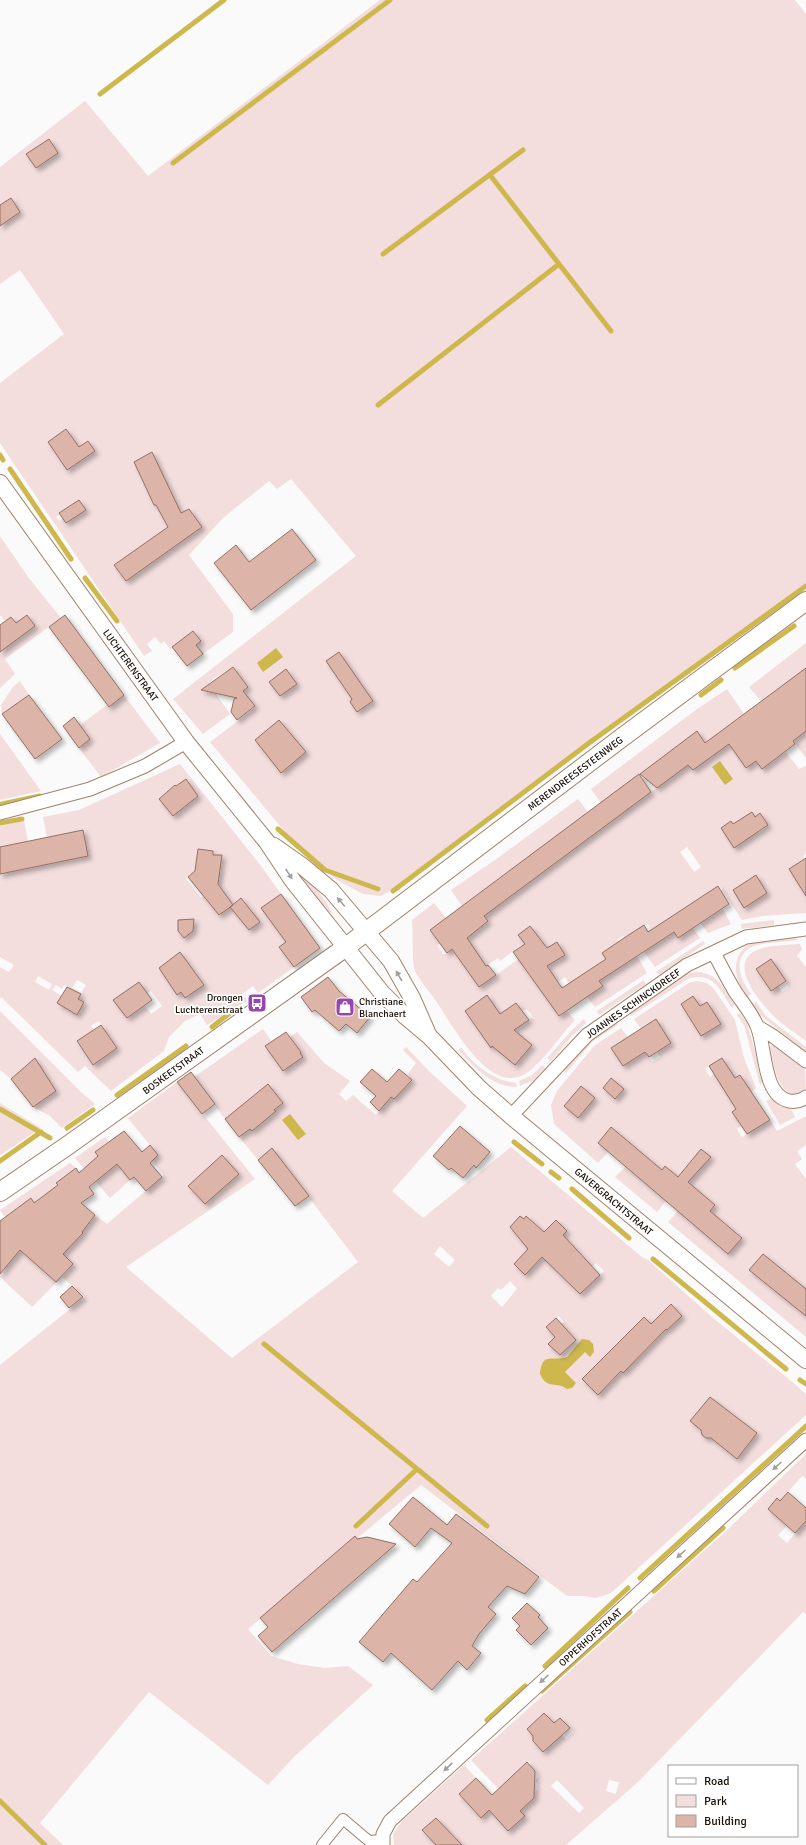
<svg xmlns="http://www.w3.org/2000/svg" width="806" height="1845" font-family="Signika,sans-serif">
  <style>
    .green { fill: #f3dddd; fill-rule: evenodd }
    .water { fill: #ceb84e }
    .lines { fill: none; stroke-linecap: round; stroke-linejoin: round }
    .stream { stroke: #ceb84e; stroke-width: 5 }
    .building { fill: #dcb4a8; stroke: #936f64; filter: url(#shadow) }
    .pedestrian-casing { stroke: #a0826b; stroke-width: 12 }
    .minor-casing { stroke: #a0826b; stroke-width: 15 }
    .tertiary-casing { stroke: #a0826b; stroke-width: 18 }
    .secondary-casing { stroke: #a0826b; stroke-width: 20 }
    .pedestrian { stroke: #fff; stroke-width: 10 }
    .minor { stroke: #fff; stroke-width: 13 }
    .tertiary { stroke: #fff; stroke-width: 16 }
    .secondary { stroke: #fff; stroke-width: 18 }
    .oneway { fill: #a39f9b }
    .labels { text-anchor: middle; stroke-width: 3.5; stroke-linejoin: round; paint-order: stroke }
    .street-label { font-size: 10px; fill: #1a0f06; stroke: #fff }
    .poi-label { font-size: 10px; fill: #1a0f06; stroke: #fff; text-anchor: end }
  </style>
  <defs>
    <filter id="shadow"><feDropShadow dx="3.5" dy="3.5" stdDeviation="2" flood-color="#0004"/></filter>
  </defs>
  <rect width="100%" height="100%" fill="#fafafa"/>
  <!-- green -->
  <path class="green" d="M 380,0 L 795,0 L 806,14 L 806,584 L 400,885 L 381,896 L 363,894 L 337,880 L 296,845 L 210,742 L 255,708 L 243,691 L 248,687 L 233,667 L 213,679 L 209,684 L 230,714 L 203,734 L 173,699 L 356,556 L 291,479 L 277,489 L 269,481 L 223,518 L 189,555 L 233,614 L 233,632 L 203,654 L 196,645 L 201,641 L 193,631 L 172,647 L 171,650 L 164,641 L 161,644 L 155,637 L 147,644 L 152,651 L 144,656 L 0,443 L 0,383 L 64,334 L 20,270 L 0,284 L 0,167 L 85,101 L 148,176 ZM 66,429 L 79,447 L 88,441 L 95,451 L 67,470 L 48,442 ZM 152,452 L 181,513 L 189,509 L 202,527 L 126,581 L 114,565 L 168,527 L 156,505 L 154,505 L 134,462 ZM 79,500 L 86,510 L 66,523 L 63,518 L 59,521 L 56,517 L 60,514 L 59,513 Z
    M 0,536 L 28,577 L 61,618 L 5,659 L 15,674 L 0,688 L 0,651 L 22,631 L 12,617 L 5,621 L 0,615 Z
    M 806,643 L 806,668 L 801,712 L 781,686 L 761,701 L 749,687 Z
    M 20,681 L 29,695 L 2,714 L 1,705 L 13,687 Z
    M 727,689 L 744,714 L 721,731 L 742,758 L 739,759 L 746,768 L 756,761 L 762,769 L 786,752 L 799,769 L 806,766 L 806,854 L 803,856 L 804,859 L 789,869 L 806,894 L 806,913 L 762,916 L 742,920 L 719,885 L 666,920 L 693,928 L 700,938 L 655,967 L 644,952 L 659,942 L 648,924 L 625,938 L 623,936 L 617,940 L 619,942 L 602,953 L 637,956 L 647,973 L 595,1007 L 587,997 L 603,986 L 591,969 L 569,984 L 565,977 L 544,991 L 559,1016 L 567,1011 L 575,1020 C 561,1034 536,1073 518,1077 C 485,1087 451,1023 436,1001 C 429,991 420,981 415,971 C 412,963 413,931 412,920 L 434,903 L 446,918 L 430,930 L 440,943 L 437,946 L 444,955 L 488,921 L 472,899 L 462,906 L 451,890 L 495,860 L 578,799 L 588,812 L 573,824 L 586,841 L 628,809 L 601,803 L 591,789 L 697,709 ZM 697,731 L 709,748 L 712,756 L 693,770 L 675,748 ZM 656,762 L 673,776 L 647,795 L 634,778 ZM 752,813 L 755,817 L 760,813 L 768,825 L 763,830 L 748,838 ZM 731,821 L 744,841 L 734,847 L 721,828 ZM 554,837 L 567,855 L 545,871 L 532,855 ZM 687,847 L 701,867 L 694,872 L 680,852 ZM 513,868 L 526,885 L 504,901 L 491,884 ZM 756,875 L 767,892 L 745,907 L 733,890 ZM 557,942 L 565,955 L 556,960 L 548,948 ZM 521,945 L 527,953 L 479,987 L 472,976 L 498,958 L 500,961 ZM 537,952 L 546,965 L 530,977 L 521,963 ZM 482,999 L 481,1033 L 465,1011 ZM 516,1003 L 523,1011 L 527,1009 L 533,1017 L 515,1029 L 504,1012 ZM 532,1045 L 515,1065 L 496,1049 Z
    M 124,695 L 160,743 L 101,777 L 79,748 L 90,739 L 80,725 L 107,705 L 109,706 Z
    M 806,731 L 806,758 L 795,744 L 794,740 Z
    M 0,734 L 41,791 L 0,800 Z
    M 180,764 L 261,866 L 281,894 L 280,926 L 276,929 L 286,942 L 279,947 L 294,967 L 258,993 L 253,986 L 242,994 L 247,1001 L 207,1025 L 200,1014 L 185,1021 L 169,1037 L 164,1051 L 111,1091 L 85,1066 L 78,1072 L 1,997 L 0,999 L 0,967 L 9,972 L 14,965 L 0,957 L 0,874 L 88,856 L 83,830 L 47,837 L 43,817 L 79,810 ZM 186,779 L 198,796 L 173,816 L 159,799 L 175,785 L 176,786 ZM 198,849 L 213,851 L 213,855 L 221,856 L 218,884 L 233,905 L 241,898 L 260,922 L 249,930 L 230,907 L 219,915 L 204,896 L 201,898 L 186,879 L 195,871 ZM 193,919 L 193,931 L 184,938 L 178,931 L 178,920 ZM 180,952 L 204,985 L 185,998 L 176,985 L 172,987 L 159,968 ZM 38,976 L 52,984 L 49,990 L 35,982 ZM 77,980 L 86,985 L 81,993 L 72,988 ZM 139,982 L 147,993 L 151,991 L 162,1006 L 151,1014 L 145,1006 L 127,1018 L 114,1000 ZM 56,985 L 62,989 L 64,985 L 75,991 L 73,995 L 84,1002 L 77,1015 L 62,996 L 52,990 ZM 99,1021 L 117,1048 L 93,1065 L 77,1042 L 94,1030 L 91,1026 Z
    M 24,821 L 28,841 L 0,847 L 0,826 Z
    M 301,877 L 304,877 C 317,888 325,900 333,914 L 323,908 L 300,880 Z
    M 723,909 L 731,924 L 708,933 L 700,923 Z
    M 774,920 L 774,925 L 742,929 L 741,924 Z
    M 795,937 L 798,940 C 787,942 757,942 748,949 C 732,962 742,981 751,994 L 747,997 C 738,983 731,969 740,953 C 744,948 748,943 755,942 C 767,938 782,938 795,937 Z
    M 703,941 L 705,944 L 659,975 L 656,972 Z
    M 800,944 L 802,949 L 797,956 L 806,967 L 806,1041 C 794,1032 778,1022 768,1010 C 756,997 730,964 755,951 C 765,945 788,945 800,944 ZM 771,959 L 789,987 L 782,992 L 778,986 L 771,991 L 756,970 Z
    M 696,972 C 718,973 725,989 735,1005 L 732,1008 C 720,990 713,971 688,979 L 631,1016 L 629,1013 L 681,978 L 690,973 Z
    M 644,980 L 646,984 L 599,1015 L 597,1011 Z
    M 696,981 L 707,983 L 714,989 L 735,1020 L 744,1058 L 756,1088 L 751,1092 L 740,1075 L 722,1087 L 736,1109 L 732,1112 L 741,1126 L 737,1129 L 742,1137 L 770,1120 L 777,1131 L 806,1116 L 806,1145 L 797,1151 L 802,1159 L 795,1164 L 806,1179 L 806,1290 L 793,1306 L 806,1316 L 806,1337 L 668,1222 L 678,1211 L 707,1215 L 715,1205 L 692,1185 L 652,1189 L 666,1201 L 657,1212 L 615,1177 L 625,1167 L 639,1178 L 652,1161 L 611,1127 L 598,1143 L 608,1152 L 598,1163 L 554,1124 L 551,1105 L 557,1091 L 594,1046 L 621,1028 L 628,1037 L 611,1048 L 623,1066 L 645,1052 L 652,1062 L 660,1057 L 657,1052 L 656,1019 L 641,1029 L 634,1019 L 689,983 ZM 693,996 L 700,1006 L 707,1002 L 721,1024 L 701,1036 L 681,1004 ZM 722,1058 L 727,1065 L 710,1077 L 705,1069 ZM 610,1078 L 624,1089 L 616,1099 L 603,1088 ZM 581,1087 L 594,1098 L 578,1118 L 564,1106 ZM 720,1219 L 742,1237 L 728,1253 L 706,1236 ZM 763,1254 L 789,1275 L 775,1291 L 750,1270 Z
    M 756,1002 L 766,1016 L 806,1047 L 806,1052 L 761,1016 L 752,1004 Z
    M 0,1011 L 82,1093 L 95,1104 L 62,1128 L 50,1116 L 33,1107 L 56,1091 L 45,1073 L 11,1079 L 0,1070 Z
    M 740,1013 L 747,1023 L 764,1082 L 760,1085 L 744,1025 L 737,1015 Z
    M 584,1019 L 586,1023 L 572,1036 L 551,1061 L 547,1058 L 572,1030 Z
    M 616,1021 L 618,1025 L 593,1041 L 566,1073 L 563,1070 L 586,1043 Z
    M 263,1029 L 272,1042 L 266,1046 L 283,1071 L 303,1057 L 300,1053 L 301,1051 L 290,1037 L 297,1032 L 324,1063 L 350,1081 L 339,1094 L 346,1101 L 353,1095 L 376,1115 L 391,1097 L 394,1099 L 411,1080 L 408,1074 L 416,1063 L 403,1050 L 406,1047 L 429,1071 L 467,1106 L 392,1191 L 423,1218 L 511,1147 L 642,1257 L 648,1260 L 713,1318 L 796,1385 L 806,1394 L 806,1415 L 611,1593 L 596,1598 L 583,1596 L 567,1596 L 421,1485 L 248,1629 L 271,1656 L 298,1664 L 325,1668 L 348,1666 L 373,1685 L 294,1757 L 268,1785 L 149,1692 L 40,1823 L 63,1845 L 0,1845 L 0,1365 L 85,1297 L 62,1277 L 32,1307 L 0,1277 L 0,1248 L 17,1247 L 55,1281 L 62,1277 L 73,1264 L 56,1248 L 44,1216 L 31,1198 L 5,1217 L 0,1210 L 70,1163 L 76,1168 L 57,1183 L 86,1226 L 95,1215 L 107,1224 L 164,1175 L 152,1161 L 158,1155 L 128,1118 L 177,1082 L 255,1179 L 126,1267 L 232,1358 L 358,1262 L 272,1149 L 258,1160 L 239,1137 L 250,1129 L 252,1131 L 283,1103 L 269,1085 L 225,1119 L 194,1077 ZM 239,1174 L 205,1204 L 188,1186 ZM 520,1216 L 524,1219 L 526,1216 L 545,1233 L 556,1220 L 567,1231 L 525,1275 L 514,1264 L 523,1255 L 530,1251 L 510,1227 ZM 440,1246 L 455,1260 L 449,1267 L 434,1254 ZM 577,1250 L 592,1267 L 596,1263 L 604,1271 L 580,1294 L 556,1271 ZM 510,1281 L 517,1289 L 502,1307 L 491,1296 L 498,1288 L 501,1290 ZM 559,1316 L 564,1322 L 552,1333 L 546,1327 ZM 643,1317 L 660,1333 L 653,1343 L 623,1373 L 621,1371 L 598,1394 L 582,1379 ZM 565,1328 L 576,1340 L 560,1355 L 549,1343 ZM 710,1397 L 757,1433 L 737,1459 L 711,1438 L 706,1438 L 702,1435 L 701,1430 L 690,1421 Z
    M 773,1044 L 805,1070 L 806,1091 L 794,1096 C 776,1088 774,1065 770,1047 Z
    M 461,1047 C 474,1066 493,1080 516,1083 L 517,1087 C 491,1087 475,1067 458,1050 Z
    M 542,1065 L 545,1068 L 534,1080 L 520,1086 L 519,1081 L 532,1075 Z
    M 771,1098 L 780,1106 L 791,1109 L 795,1117 L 780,1125 L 766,1101 Z
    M 0,1103 L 41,1128 L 0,1155 Z
    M 105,1137 L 109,1141 L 95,1152 L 117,1164 L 130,1180 L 110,1198 L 75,1158 Z
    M 806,1454 L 806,1479 L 802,1476 L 780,1501 L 777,1499 L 768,1509 L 787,1526 L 778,1535 L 787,1543 L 806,1521 L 806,1614 L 803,1612 L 638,1782 L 566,1845 L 451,1845 L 457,1839 L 436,1818 L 422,1830 L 436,1845 L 394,1845 L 393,1834 L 402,1821 L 464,1765 L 476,1778 L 459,1794 L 481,1818 L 498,1801 L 508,1831 L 524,1816 L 471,1760 L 725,1532 ZM 544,1713 L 554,1723 L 560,1718 L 574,1732 L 566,1739 L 562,1735 L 543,1752 L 533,1741 L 533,1735 L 527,1729 ZM 528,1761 L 531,1764 L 530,1766 L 539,1776 L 535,1781 L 538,1784 L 537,1790 L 534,1793 L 534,1798 L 530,1801 L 505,1783 ZM 557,1780 L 584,1808 L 579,1813 L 551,1786 ZM 609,1780 L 619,1782 L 616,1794 L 606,1791 Z"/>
  <!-- water -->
  <path class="water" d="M 276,648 L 283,657 L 263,672 L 257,663 Z
    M 720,761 L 733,779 L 725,785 L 712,767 Z
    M 290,1114 L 306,1134 L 298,1140 L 282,1120 Z
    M 582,1339 L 589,1340 L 593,1344 L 594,1352 L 590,1357 L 585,1352 L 565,1372 L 576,1383 L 572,1388 L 567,1389 C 557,1381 547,1390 540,1374 C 542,1351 552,1362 567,1357 Z"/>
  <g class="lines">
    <!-- stream -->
    <path class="stream" d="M 100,94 L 224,0
      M 173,163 L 390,0
      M 490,175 L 611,331
      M 383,254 L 523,150
      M 378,405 L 559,264
      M 0,455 L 3,460
      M 10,469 L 71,559
      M 85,578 L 117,621
      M 735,668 L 794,626
      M 701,695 L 721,680
      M 2,804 L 40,796
      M 0,823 L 22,819
      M 278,829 L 325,870 L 378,889
      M 393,891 L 589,743 L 806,586
      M 212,1027 L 235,1009
      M 117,1095 L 186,1046
      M 0,1109 L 50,1138
      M 67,1128 L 93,1110
      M 514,1142 L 542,1164
      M 0,1161 L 41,1132
      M 551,1172 L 559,1178
      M 572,1189 L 629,1238
      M 653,1259 L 786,1369
      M 264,1344 L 487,1526
      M 800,1380 L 806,1384
      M 356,1526 L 417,1469
      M 640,1578 L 806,1426
      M 654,1591 L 723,1528
      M 545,1666 L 628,1588
      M 542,1691 L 630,1612
      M 487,1720 L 525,1686
      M 0,1801 L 45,1845"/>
  </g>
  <!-- building -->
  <path class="building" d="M 49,139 L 58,153 L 36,168 L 26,154 Z
    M 11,198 L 20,212 L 0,226 L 0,205 Z
    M 66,429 L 79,447 L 88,441 L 95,451 L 67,470 L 48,442 Z
    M 152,452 L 181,513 L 189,509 L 202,527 L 126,581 L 114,565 L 168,527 L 156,505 L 154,505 L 134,462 Z
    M 79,500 L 86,510 L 66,523 L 59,513 Z
    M 292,529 L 316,560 L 251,610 L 214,563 L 236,545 L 249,562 Z
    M 27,615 L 35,626 L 0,652 L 0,625 L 11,617 L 16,623 Z
    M 65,615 L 124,695 L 109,707 L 49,627 Z
    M 193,631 L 201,641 L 196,645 L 203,654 L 187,666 L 172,647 Z
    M 339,652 L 373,701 L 357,712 L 350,702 L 352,699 L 326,661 Z
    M 233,667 L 248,687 L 243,691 L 255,706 L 237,720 L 231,712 L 234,699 L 237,698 L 201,690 Z
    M 806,668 L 806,731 L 793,741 L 795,744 L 762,769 L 756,761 L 746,768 L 729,744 L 693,770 L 688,765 L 657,788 L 640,774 L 697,731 L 705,743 Z
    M 286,669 L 297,684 L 280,696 L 269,682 Z
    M 29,695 L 62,739 L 35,759 L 2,714 Z
    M 74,717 L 90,739 L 79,748 L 63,726 Z
    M 279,720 L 306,752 L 281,773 L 255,740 Z
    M 639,774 L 651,792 L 484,916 L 488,921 L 467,938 L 486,966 L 488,965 L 496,975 L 479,987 L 452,949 L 447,953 L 430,930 Z
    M 186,779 L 198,796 L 173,816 L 159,799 L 175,785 L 176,786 Z
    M 752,812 L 755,817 L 760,813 L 768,825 L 734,848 L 721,828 L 731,821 L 733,824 Z
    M 83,830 L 88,856 L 0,874 L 0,847 Z
    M 198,849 L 213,851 L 213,855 L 222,855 L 218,884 L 233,905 L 219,915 L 188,877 L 195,871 Z
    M 806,858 L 806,896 L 789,869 Z
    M 756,875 L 767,893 L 744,908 L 733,890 Z
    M 718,886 L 729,904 L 678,938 L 674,932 L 599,981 L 603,986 L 559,1016 L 513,952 L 525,944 L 518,935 L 530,926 L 547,948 L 557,942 L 565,955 L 547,966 L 562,988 L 606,959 L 602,953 L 624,938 L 644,925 L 648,932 Z
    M 281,894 L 320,948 L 294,967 L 279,947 L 286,942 L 261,908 Z
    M 241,898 L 260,922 L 249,930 L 230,907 Z
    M 194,919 L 193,931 L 184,938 L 178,931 L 178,920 Z
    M 180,952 L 204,985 L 185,998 L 181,992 L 177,995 L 159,968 Z
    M 771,959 L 786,981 L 771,991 L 756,969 Z
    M 328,977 L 339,991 L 370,1017 L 357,1033 L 346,1024 L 339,1031 L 315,1010 L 312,1012 L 301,997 Z
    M 139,982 L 152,1000 L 127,1018 L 113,1000 Z
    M 67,987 L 81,994 L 78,999 L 84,1002 L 77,1015 L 57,1003 Z
    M 487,995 L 500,1014 L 516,1003 L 529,1020 L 514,1030 L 532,1045 L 515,1065 L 492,1046 L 491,1048 L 465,1011 Z
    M 693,996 L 700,1006 L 707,1002 L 721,1024 L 701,1036 L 681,1004 Z
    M 656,1019 L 671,1043 L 649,1057 L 645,1052 L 623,1066 L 611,1048 Z
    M 101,1025 L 117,1048 L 93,1065 L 77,1041 Z
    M 286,1032 L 301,1052 L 300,1053 L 303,1057 L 283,1071 L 265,1046 Z
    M 35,1058 L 56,1091 L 33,1107 L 11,1079 Z
    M 722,1058 L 735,1078 L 740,1075 L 770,1120 L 747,1134 L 732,1112 L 736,1109 L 709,1066 Z
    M 372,1069 L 387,1082 L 399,1069 L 412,1080 L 394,1099 L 391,1097 L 379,1111 L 370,1102 L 376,1096 L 360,1082 Z
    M 191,1072 L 215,1104 L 202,1114 L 177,1082 Z
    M 611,1078 L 624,1089 L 615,1099 L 603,1088 Z
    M 268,1084 L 283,1103 L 274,1110 L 276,1111 L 252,1131 L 250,1129 L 239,1137 L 225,1119 Z
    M 581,1086 L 595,1098 L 578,1118 L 564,1106 Z
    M 460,1126 L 490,1152 L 476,1168 L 474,1165 L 463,1178 L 451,1168 L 449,1170 L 433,1156 Z
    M 611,1127 L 662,1170 L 665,1166 L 678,1177 L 701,1149 L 711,1157 L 688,1182 L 715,1205 L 710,1211 L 742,1238 L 728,1254 L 598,1143 Z
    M 124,1131 L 142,1152 L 150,1145 L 158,1155 L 150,1163 L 162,1177 L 146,1191 L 134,1177 L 130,1180 L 117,1164 L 89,1187 L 94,1194 L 81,1203 L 95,1215 L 82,1232 L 83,1233 L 63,1254 L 73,1264 L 56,1282 L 20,1250 L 0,1274 L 0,1221 L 31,1198 L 34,1203 L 58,1185 L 56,1183 L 76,1168 L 79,1173 L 98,1156 L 95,1152 Z
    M 272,1148 L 309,1196 L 295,1206 L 258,1160 Z
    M 222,1155 L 239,1174 L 205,1204 L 188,1186 Z
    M 520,1216 L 524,1219 L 526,1216 L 544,1232 L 556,1220 L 567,1231 L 563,1235 L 600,1275 L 580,1294 L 542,1257 L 525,1275 L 514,1264 L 528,1249 L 510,1227 Z
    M 763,1254 L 806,1289 L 806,1316 L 749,1270 Z
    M 72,1286 L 83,1297 L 69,1308 L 60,1297 Z
    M 671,1304 L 682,1316 L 667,1330 L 666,1329 L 623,1373 L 621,1371 L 598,1395 L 582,1379 L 644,1317 L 651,1324 Z
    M 556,1318 L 576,1340 L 560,1355 L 548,1344 L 555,1337 L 546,1327 Z
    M 710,1397 L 757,1433 L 737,1459 L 711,1438 L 706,1438 L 702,1435 L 701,1430 L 690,1421 Z
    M 788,1492 L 806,1508 L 806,1521 L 795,1533 L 768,1509 L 777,1498 L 780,1501 Z
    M 413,1497 L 447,1525 L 456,1514 L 539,1577 L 525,1594 L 507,1586 L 488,1607 L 496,1614 L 479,1634 L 472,1646 L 481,1653 L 467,1670 L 458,1661 L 432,1690 L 391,1653 L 383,1662 L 359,1642 L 413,1579 L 417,1582 L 452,1543 L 431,1528 L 415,1547 L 389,1524 Z
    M 355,1536 L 357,1539 L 367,1537 L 396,1544 L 272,1652 L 258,1636 L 268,1627 L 260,1618 Z
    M 527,1603 L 540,1615 L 538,1617 L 548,1628 L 531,1645 L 516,1630 L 520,1626 L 512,1618 Z
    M 544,1713 L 554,1723 L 560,1718 L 570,1728 L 543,1752 L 533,1741 L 533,1736 L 527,1729 Z
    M 527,1762 L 535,1771 L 534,1798 L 520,1811 L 525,1816 L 508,1831 L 489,1810 L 481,1818 L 459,1794 L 476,1778 L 492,1795 Z
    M 436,1818 L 462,1845 L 436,1845 L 422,1830 Z"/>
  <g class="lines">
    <defs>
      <path id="pedestrian" d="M 322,1845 L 343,1819 L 369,1841 L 383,1840"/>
      <path id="minor" d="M 0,813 L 90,789 L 145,766 L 186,742
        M 714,953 C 721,966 728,980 736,993 C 743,1003 752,1014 757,1026 C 766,1046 762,1095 789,1101 C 795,1102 801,1101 806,1097
        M 758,1027 L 773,1036 L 806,1061
        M 511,1116 L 587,1035 L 687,965 L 746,937 L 806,929
        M 383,1845 L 383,1834 L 390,1821 L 806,1440"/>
      <path id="tertiary" d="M 0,483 L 186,742 L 267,842 L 293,881 L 382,993 L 404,1015 L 429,1036 L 479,1088 L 511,1116 L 806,1360
        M 274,846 L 301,865 L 331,890 L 391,961 L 412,998 L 427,1032"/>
      <path id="secondary" d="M 0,1192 L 67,1146 L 346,947 L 620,739 L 806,601"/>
    </defs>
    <!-- pedestrian casing -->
    <use href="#pedestrian" class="pedestrian-casing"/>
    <!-- minor casing -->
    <use href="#minor" class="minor-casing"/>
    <!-- tertiary casing -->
    <use href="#tertiary" class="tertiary-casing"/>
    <!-- secondary casing -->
    <use href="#secondary" class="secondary-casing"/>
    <!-- pedestrian -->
    <use href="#pedestrian" class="pedestrian"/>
    <!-- minor -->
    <use href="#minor" class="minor"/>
    <!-- tertiary -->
    <use href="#tertiary" class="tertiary"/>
    <!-- secondary -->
    <use href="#secondary" class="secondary"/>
  </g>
  <!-- one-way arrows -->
  <defs><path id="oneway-solid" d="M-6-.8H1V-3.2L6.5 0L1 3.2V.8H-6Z"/></defs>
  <g class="oneway">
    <use href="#oneway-solid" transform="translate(289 874) rotate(57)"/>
    <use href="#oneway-solid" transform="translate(341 902) rotate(-130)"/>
    <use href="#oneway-solid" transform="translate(399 976) rotate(-120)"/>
    <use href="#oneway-solid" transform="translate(777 1466) rotate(138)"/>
    <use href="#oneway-solid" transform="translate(681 1554) rotate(138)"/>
    <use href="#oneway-solid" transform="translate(544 1679) rotate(138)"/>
    <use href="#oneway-solid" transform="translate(448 1767) rotate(137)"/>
  </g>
  <!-- icons -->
  <defs>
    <symbol id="bus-square" viewBox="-11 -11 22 22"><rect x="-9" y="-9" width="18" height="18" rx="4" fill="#9944b1" stroke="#fff"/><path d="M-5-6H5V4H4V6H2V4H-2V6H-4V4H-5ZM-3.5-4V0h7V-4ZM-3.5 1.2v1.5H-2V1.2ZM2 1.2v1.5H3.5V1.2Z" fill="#fff"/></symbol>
    <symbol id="shop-square" viewBox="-11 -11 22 22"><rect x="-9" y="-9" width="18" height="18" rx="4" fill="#9944b1" stroke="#fff"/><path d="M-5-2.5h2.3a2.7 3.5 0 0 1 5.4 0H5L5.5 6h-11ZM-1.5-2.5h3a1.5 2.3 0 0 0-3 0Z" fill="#fff"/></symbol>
  </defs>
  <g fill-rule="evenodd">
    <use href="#bus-square" x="246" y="992" width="22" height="22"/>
    <use href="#shop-square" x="334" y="996" width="22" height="22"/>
  </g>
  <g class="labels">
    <!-- street labels -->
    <g class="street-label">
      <text transform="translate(131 665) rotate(54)" y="4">LUCHTERENSTRAAT</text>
      <text transform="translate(575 773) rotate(-37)" y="4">MERENDREESESTEENWEG</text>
      <text transform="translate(633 1003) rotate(-35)" y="4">JOANNES SCHINCKDREEF</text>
      <text transform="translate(173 1070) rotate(-36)" y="4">BOSKEETSTRAAT</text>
      <text transform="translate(614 1201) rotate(40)" y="4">GAVERGRACHTSTRAAT</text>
      <text transform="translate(590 1637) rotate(-42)" y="4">OPPERHOFSTRAAT</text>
    </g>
    <!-- poi labels -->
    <g class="poi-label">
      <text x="243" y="1001">Drongen<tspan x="243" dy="12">Luchterenstraat</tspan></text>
      <text x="359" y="1005" text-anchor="start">Christiane<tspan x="359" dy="12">Blanchaert</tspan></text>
    </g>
  </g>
  <!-- legend -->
  <rect x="668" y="1765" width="130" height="72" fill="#ffffff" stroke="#a39f9b"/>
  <rect x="676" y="1778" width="20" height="6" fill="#ffffff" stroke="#a39f9b"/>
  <text x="704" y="1785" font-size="12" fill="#1a0f06">Road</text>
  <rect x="676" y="1795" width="20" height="12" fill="#f3dddd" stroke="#a39f9b"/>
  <text x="704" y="1805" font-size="12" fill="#1a0f06">Park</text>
  <rect x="676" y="1815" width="20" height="12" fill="#dcb4a8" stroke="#a39f9b"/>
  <text x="704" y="1825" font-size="12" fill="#1a0f06">Building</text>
</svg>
